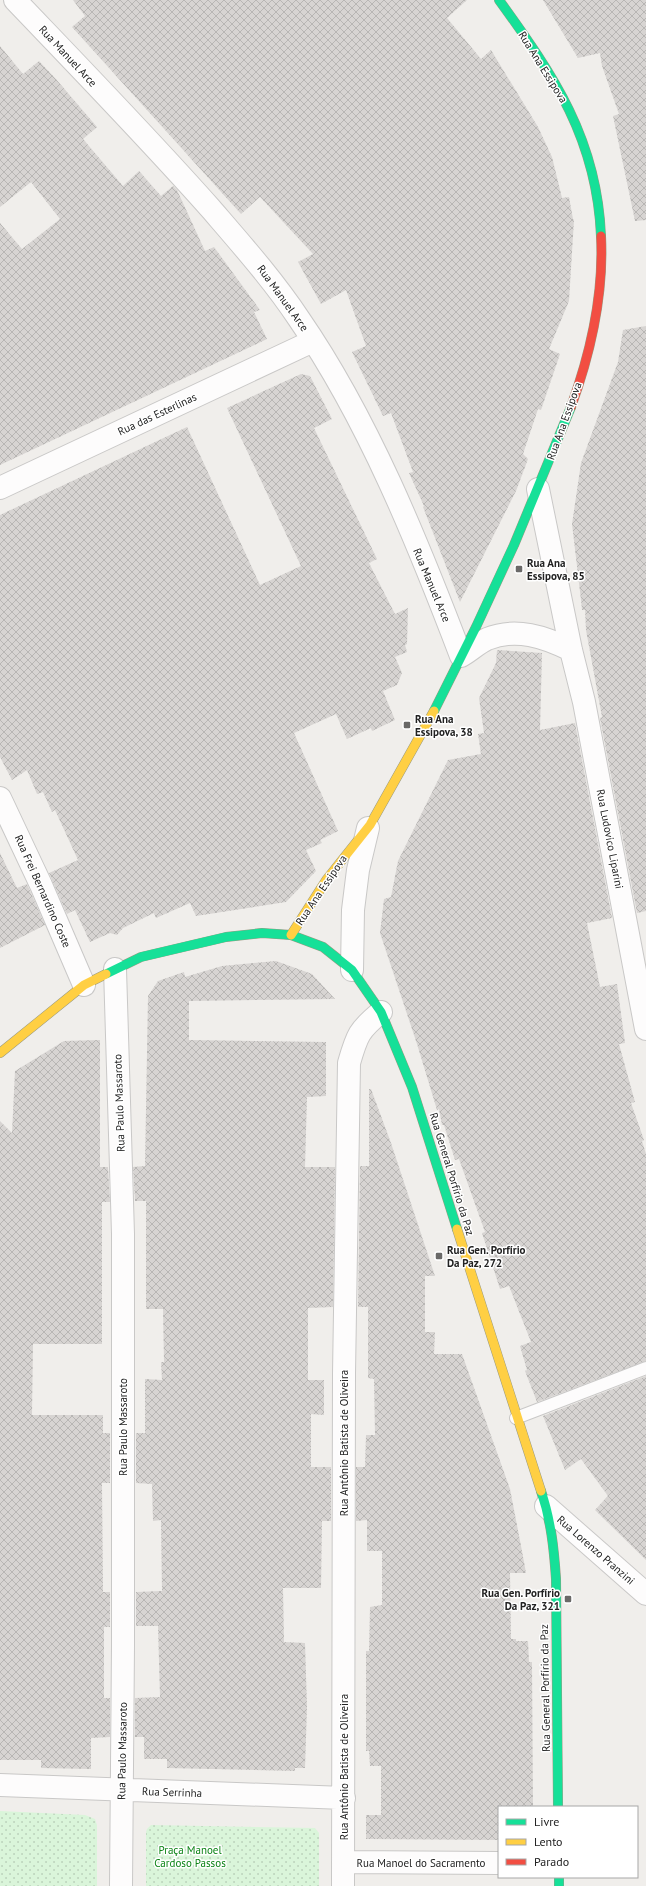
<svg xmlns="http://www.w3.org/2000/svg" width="646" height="1886" font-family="'PT Sans',sans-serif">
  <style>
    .park { fill: url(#park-dots) }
    .building { fill: url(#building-cross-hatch) }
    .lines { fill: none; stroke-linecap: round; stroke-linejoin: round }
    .lane-casing { stroke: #c9c8c7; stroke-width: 14 }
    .street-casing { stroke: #c9c8c7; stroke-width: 24 }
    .fast-casing { stroke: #999a82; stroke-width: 10 }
    .slow-casing { stroke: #999a82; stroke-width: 10 }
    .jam-casing { stroke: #999a82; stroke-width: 10 }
    .lane { stroke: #fdfcfc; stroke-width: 12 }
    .street { stroke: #fdfcfc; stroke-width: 22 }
    .fast { stroke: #16e098; stroke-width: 9 }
    .slow { stroke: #ffcf43; stroke-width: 9 }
    .jam { stroke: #f24e42; stroke-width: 9 }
    .poi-dot { fill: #6a6968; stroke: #fff; stroke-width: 1.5 }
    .labels { text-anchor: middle; stroke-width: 3; stroke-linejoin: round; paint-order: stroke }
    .street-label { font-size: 11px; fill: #222; stroke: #fff }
    .poi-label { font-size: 11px; font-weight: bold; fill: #222; stroke: #fff; text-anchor: start }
    .park-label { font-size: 11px; fill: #0c8416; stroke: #fff }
  </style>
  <defs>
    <pattern id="park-dots" width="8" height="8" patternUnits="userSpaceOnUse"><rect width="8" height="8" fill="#daf5da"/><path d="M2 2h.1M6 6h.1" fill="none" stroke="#bbd2bb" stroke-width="1.8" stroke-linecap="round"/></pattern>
    <pattern id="building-cross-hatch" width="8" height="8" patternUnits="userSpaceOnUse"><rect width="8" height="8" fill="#d7d4d2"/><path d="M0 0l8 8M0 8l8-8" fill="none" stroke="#b8b6b4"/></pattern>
  </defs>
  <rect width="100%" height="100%" fill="#f0eeeb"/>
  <!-- park -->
  <path class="park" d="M 0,1811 L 85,1815 L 95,1819 L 97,1825 L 97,1886 L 0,1886 Z
    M 151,1825 L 315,1828 L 319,1833 L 319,1886 L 146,1886 L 146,1832 L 147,1829 Z"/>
  <!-- building -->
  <path class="building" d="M 73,0 L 467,0 L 447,18 L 481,59 L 491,50 L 538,127 L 552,157 L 562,198 L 569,197 L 573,219 L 574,220 L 569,301 L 549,349 L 560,354 L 541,410 L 538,409 L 523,454 L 528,459 L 516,491 L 460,602 L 423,507 L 424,506 L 409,473 L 413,472 L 391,413 L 383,416 L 352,352 L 366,346 L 346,290 L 321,304 L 298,262 L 313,254 L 260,197 L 241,214 L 72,27 L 85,16 Z
    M 543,0 L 646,0 L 646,220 L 635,221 L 613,116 L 619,114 L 602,66 L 600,53 L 578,58 Z
    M 0,46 L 23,74 L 39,61 L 55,78 L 97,127 L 83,139 L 123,186 L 139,171 L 161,196 L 173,186 L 177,190 L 205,251 L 214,247 L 260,310 L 254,312 L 267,339 L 0,465 L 0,223 L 22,249 L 60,219 L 31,182 L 0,207 Z
    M 646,326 L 646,911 L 637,913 L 600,718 L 602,717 L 586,630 L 585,610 L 582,610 L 581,600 L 572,524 L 581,463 L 618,362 L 623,330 Z
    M 301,374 L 310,376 L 332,419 L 314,428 L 377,559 L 369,563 L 395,614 L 408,608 L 407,644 L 405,645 L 407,652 L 395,657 L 402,673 L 397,685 L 383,691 L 395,720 L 372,731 L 371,728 L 347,739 L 336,714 L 294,733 L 338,831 L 320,840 L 322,843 L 306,850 L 316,871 L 286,902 L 196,916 L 190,903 L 156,918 L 154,913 L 123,928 L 117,935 L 110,933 L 90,942 L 75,910 L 67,914 L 49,873 L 78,860 L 55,810 L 52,812 L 43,792 L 37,794 L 27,770 L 12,780 L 0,757 L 0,515 L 187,427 L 260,585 L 301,566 L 227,408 Z
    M 497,650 L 542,653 L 540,730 L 575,723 L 612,918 L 587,923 L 600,987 L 617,984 L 625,1043 L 619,1044 L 635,1102 L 631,1103 L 644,1140 L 642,1141 L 646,1154 L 646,1361 L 537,1402 L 525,1371 L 527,1370 L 520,1346 L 531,1342 L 509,1286 L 500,1289 L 482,1233 L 485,1232 L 459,1159 L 455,1160 L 444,1125 L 442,1125 L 439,1109 L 437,1110 L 417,1044 L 380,933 L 384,899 L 391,897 L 398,861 L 448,760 L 481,754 L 478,734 L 484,733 L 479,698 L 496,663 Z
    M 0,853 L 17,888 L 27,884 L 45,925 L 0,948 Z
    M 276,961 L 312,974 L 335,999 L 189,1001 L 189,1040 L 326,1042 L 326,1096 L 307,1097 L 305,1167 L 335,1167 L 333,1307 L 308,1308 L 308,1380 L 324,1380 L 324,1415 L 311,1414 L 311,1467 L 331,1467 L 331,1521 L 322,1521 L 321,1588 L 283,1588 L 284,1642 L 305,1643 L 307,1707 L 305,1768 L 295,1768 L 295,1771 L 167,1768 L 167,1759 L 144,1759 L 144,1737 L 135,1737 L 135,1698 L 160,1697 L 158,1626 L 136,1626 L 136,1592 L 162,1591 L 161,1520 L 153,1521 L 152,1484 L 136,1483 L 136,1433 L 145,1433 L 145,1379 L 162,1380 L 161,1362 L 164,1362 L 163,1309 L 146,1309 L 146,1201 L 135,1201 L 133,1167 L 145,1166 L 148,996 L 158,981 L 184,972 L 185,977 L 222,966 Z
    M 100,1040 L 100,1167 L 108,1167 L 110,1202 L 102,1202 L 102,1344 L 33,1344 L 32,1415 L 103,1415 L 103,1433 L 110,1433 L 110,1483 L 102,1483 L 103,1592 L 110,1592 L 110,1627 L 104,1627 L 104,1698 L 110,1698 L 110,1737 L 91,1738 L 91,1769 L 41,1768 L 41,1760 L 0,1760 L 0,1121 L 12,1133 L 15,1071 L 64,1041 Z
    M 369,1089 L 371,1089 L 391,1143 L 435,1276 L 425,1276 L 425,1332 L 435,1332 L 434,1354 L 462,1354 L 510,1489 L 522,1551 L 526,1573 L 510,1573 L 511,1639 L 516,1639 L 516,1641 L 528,1641 L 529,1662 L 532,1662 L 533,1807 L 499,1807 L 499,1840 L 366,1839 L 366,1815 L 381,1815 L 381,1766 L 370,1766 L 369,1751 L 366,1751 L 366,1651 L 369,1651 L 370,1607 L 382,1605 L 382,1551 L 367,1551 L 367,1520 L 356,1521 L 356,1467 L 365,1467 L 366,1435 L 375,1435 L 374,1379 L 368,1378 L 368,1307 L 358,1307 L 360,1166 L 369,1166 Z
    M 646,1376 L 646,1560 L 595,1510 L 608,1496 L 581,1459 L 565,1470 L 543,1416 Z"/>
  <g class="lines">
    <defs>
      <path id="lane" d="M 516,1418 L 646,1368"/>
      <path id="street" d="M 15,0 C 81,69 148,138 211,209 C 242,245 273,280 299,319 C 368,419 418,543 461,656 C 470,651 478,643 487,639 C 516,627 545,637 571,650
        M 0,488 L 313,341
        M 538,489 L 571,650 L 584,702 L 646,1029
        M 0,798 L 41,885 L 84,985
        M 115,969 L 123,1234 L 123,1645 L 121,1886
        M 352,970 L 353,910 L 358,870 L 368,828
        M 546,1506 L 646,1594
        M 0,1785 L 344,1798
        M 343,1862 L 499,1863
        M 343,1886 L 344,1374 L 349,1063 C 357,1035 359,1030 381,1012"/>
      <path id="fast" d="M 499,0 C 554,76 597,139 601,236
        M 434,711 L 476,627 L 514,545 L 571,407
        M 106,974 L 141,957 L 226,937 L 262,933 L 291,935 L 323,947 L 352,970 L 381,1012 L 412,1087 L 457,1229
        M 541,1491 C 551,1520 554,1549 556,1579 L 558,1807
        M 559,1877 L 559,1886"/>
      <path id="slow" d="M 291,935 L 327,879 L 370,825 L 434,711
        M 0,1053 L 84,985 L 106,974
        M 457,1229 L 541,1491"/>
      <path id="jam" d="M 571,407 C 591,352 604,294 601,236"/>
    </defs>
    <!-- lane casing -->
    <use href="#lane" class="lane-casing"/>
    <!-- street casing -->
    <use href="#street" class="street-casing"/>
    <!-- fast casing -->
    <use href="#fast" class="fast-casing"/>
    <!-- slow casing -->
    <use href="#slow" class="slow-casing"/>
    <!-- jam casing -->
    <use href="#jam" class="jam-casing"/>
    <!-- lane -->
    <use href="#lane" class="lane"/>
    <!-- street -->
    <use href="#street" class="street"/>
    <!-- fast -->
    <use href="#fast" class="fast"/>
    <!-- slow -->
    <use href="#slow" class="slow"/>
    <!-- jam -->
    <use href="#jam" class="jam"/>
  </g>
  <!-- markers -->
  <g class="poi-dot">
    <rect x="515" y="565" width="8" height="8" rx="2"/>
    <rect x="403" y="721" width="8" height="8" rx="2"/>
    <rect x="435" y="1252" width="8" height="8" rx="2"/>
    <rect x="564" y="1595" width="8" height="8" rx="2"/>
  </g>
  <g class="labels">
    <!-- street labels -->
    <g class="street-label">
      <text transform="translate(68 56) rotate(47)" y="4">Rua Manuel Arce</text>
      <text transform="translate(543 67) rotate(58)" y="4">Rua Ana Essipova</text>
      <text transform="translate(283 298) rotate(54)" y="4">Rua Manuel Arce</text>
      <text transform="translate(157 414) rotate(-25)" y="4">Rua das Esterlinas</text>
      <text transform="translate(564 421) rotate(-70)" y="4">Rua Ana Essipova</text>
      <text transform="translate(432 585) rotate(67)" y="4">Rua Manuel Arce</text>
      <text transform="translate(610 839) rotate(79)" y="4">Rua Ludovico Liparini</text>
      <text transform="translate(321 890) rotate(-56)" y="4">Rua Ana Essipova</text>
      <text transform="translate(43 891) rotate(66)" y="4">Rua Frei Bernardino Coste</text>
      <text transform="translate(119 1103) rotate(-92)" y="4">Rua Paulo Massaroto</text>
      <text transform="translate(452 1174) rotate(73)" y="4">Rua General Porfírio da Paz</text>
      <text transform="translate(123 1427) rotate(-90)" y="4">Rua Paulo Massaroto</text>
      <text transform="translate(344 1443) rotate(-90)" y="4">Rua Antônio Batista de Oliveira</text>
      <text transform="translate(596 1550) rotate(41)" y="4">Rua Lorenzo Pranzini</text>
      <text transform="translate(545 1688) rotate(-91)" y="4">Rua General Porfírio da Paz</text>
      <text transform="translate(122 1751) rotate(-89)" y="4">Rua Paulo Massaroto</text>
      <text transform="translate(344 1767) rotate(-90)" y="4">Rua Antônio Batista de Oliveira</text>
      <text transform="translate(172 1792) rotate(2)" y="4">Rua Serrinha</text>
      <text x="421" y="1867">Rua Manoel do Sacramento</text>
    </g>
    <!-- poi labels -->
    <g class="poi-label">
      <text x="527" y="567">Rua Ana<tspan x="527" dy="13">Essipova, 85</tspan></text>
      <text x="415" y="723">Rua Ana<tspan x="415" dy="13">Essipova, 38</tspan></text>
      <text x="447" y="1254">Rua Gen. Porfírio<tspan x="447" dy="13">Da Paz, 272</tspan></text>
      <text x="560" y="1597" text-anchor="end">Rua Gen. Porfírio<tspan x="560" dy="13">Da Paz, 321</tspan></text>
    </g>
    <!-- park labels -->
    <g class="park-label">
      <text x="190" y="1854">Praça Manoel<tspan x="190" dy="13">Cardoso Passos</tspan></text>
    </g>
  </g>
  <!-- legend -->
  <rect x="498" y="1806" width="140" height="72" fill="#ffffff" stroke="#a7a7a7"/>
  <rect x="506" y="1819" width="20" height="6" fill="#16e098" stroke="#a7a7a7"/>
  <text x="534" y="1826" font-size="12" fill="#222222">Livre</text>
  <rect x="506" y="1839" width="20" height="6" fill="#ffcf43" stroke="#a7a7a7"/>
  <text x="534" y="1846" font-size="12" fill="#222222">Lento</text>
  <rect x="506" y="1859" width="20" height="6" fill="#f24e42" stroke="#a7a7a7"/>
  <text x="534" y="1866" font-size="12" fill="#222222">Parado</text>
</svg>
